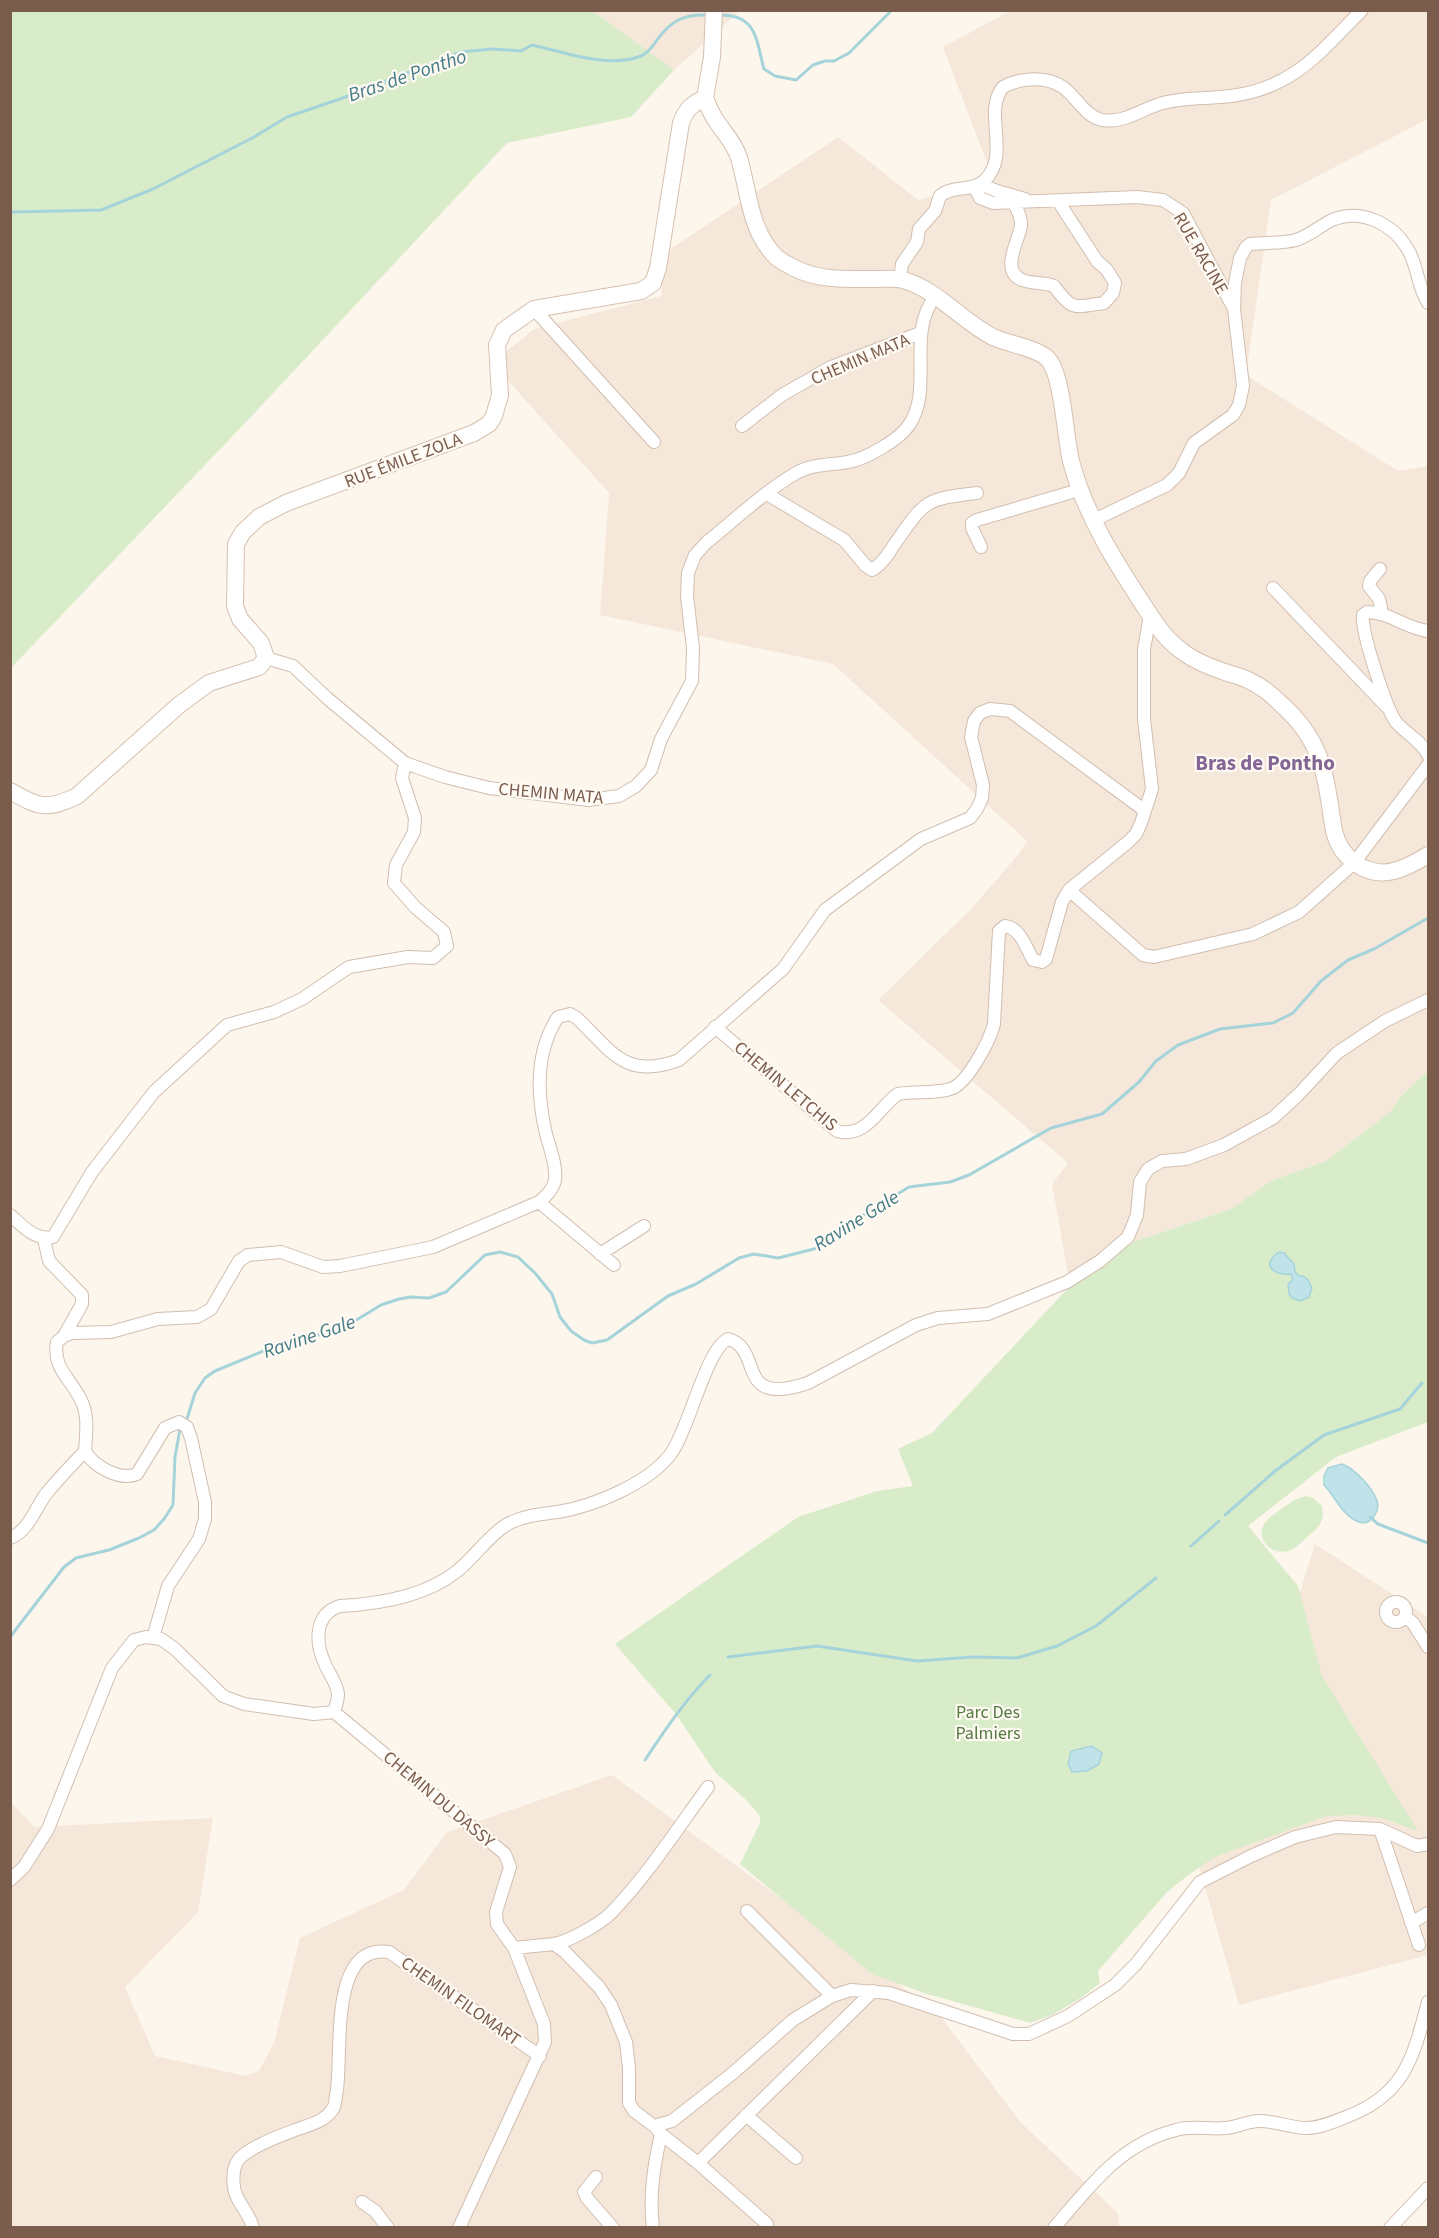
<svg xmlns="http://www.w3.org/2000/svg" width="1439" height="2238" font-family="'Source Sans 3',sans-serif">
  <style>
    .residential { fill: #f5e8da }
    .green { fill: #d8ecc9 }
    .water { fill: #bfe3e8; stroke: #a5d3da; stroke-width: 1.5 }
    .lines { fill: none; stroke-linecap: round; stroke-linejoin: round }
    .stream { stroke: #a5d3da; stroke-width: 3 }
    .minor-casing { stroke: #d1beb0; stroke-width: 14 }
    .secondary-casing { stroke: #d6c0b0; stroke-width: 18 }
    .minor { stroke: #fff; stroke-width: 12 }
    .secondary { stroke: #fff; stroke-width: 16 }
    .labels { text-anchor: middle; stroke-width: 4.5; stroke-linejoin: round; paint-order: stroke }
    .street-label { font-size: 18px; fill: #7a5c4d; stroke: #fffaf3 }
    .park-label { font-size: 18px; fill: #537a41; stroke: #fffaf3 }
    .water-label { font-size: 20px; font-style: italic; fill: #437c86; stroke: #fffaf3 }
    .quarter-label { font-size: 21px; font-weight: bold; fill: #846695; stroke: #fffaf3 }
  </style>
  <rect width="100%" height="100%" fill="#fdf6ec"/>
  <!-- residential -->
  <path class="residential" d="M 593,11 L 740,11 L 674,70 Z
    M 1010,11 L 1428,11 L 1428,119 L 1271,200 L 1246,375 L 1398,471 L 1428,466 L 1428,1071 L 1402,1095 L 1390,1112 L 1326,1161 L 1271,1181 L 1231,1209 L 1130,1243 L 1070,1286 L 1052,1184 L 1068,1163 L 878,1000 L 972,908 L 1018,855 L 1027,841 L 833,664 L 600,615 L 609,493 L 492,363 L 534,329 L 661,296 L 666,252 L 838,137 L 918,200 L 979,185 L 987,163 L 943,47 Z
    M 1315,1544 L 1428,1617 L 1428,1955 L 1239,2005 L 1197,1860 L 1270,1688 Z
    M 612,1775 L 938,2013 L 1020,2122 L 1118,2213 L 1119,2227 L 11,2227 L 10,1801 L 34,1827 L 213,1818 L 198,1912 L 125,1987 L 155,2056 L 246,2076 L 259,2071 L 274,2043 L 300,1938 L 404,1890 L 447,1832 Z"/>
  <!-- green -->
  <path class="green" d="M 11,10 L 593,11 L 674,70 L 631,117 L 507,143 L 245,423 L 11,668 Z
    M 1428,1071 L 1428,1422 L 1336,1457 L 1248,1526 L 1298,1586 L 1322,1676 L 1418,1831 L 1382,1818 L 1355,1815 L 1326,1816 L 1215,1857 L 1191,1873 L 1167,1892 L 1098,1971 L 1100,1983 L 1081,1998 L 1052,2015 L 1030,2023 L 924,1993 L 872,1974 L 740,1864 L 760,1823 L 760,1816 L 746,1800 L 715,1772 L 675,1713 L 615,1644 L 798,1517 L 877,1491 L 913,1486 L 898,1449 L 932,1433 L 1070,1286 L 1130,1243 L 1231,1209 L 1271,1181 L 1326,1161 L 1390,1112 L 1402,1095 Z
    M 1306,1496 L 1313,1498 L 1322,1506 C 1325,1521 1319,1528 1307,1537 C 1302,1542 1295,1549 1288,1551 C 1275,1555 1258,1543 1262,1529 C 1265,1519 1274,1515 1281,1509 C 1290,1503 1296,1498 1306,1496 Z"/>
  <!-- water -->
  <path class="water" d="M 1279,1252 L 1284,1253 L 1294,1264 L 1295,1272 L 1299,1276 L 1303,1276 L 1308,1280 L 1312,1288 L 1309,1297 L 1301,1301 L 1292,1298 L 1289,1294 L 1288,1284 L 1293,1280 L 1291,1274 C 1274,1276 1260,1265 1279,1252 Z
    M 1342,1464 C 1355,1469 1373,1488 1377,1501 C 1380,1511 1371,1526 1359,1522 C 1343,1517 1335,1496 1324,1485 L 1324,1476 L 1328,1468 Z
    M 1092,1746 L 1102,1753 L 1099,1764 L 1087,1771 L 1072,1772 L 1068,1764 L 1071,1751 Z"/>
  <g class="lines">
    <!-- stream -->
    <path class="stream" d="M 720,15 C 758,15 756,41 764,69 L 775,76 L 796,80 L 813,65 L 825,61 L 834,61 L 849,53 L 892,10
      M 10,215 L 13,212 L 101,210 L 153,189 L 254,137 L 287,117 L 340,99 L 461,52 L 492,49 L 521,51 L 532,45 C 565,52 607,69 641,56 C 648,53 653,46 657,40 C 671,21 683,14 707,15
      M 187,1419 L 195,1393 L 205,1378 L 215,1371 L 283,1343 L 340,1330 L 381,1305 L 399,1299 L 411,1297 L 429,1298 L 446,1292 L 485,1255 L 500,1252 L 518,1257 L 535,1273 L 552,1294 L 560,1317 L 571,1331 L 584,1340 L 592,1343 L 607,1340 L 668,1296 L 696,1284 L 739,1258 L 754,1254 L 778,1258 L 814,1249 L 825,1244 L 842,1228 L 909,1187 L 950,1182 L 969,1175 L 1051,1128 L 1102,1114 L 1139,1082 L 1156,1061 L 1178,1045 L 1220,1029 L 1273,1023 L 1293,1013 L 1321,981 L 1348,960 L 1374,949 L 1428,918
      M 1225,1515 L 1275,1471 L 1324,1435 L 1400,1409 L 1422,1383
      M 1370,1517 L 1378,1524 L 1428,1543
      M 1191,1546 L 1219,1521
      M 10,1637 L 64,1567 L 76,1558 L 109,1550 L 139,1538 L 154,1530 L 164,1519 L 173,1505 L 175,1457 L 180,1429
      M 728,1657 L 817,1646 L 917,1661 L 974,1657 L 1017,1658 L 1057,1646 L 1096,1626 L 1156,1578
      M 645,1760 C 665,1730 685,1700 710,1675"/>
    <defs>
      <path id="minor" d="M 980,184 L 997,191 L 1025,199
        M 977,186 L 977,192 L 980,198 L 993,203 L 1137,197 L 1163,200 L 1183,213 L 1233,307
        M 1014,203 C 1017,210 1022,218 1021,225 C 1020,239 999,270 1022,280 C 1032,284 1043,282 1054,286 C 1073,312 1074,307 1104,303 L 1113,293 L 1115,283 L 1107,270 L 1097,261 L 1058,201
        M 900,279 L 902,264 L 917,242 L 919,229 L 935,211 L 940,196 C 952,185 972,192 984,181 C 1012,155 982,113 1003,87 C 1020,78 1047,75 1064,88 C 1077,98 1085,116 1102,120 C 1124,124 1143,108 1163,103 C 1185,97 1209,99 1231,96 C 1294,88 1320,52 1362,10
        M 534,309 L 654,442
        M 742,426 L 782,395 L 831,367 L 920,333
        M 767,494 L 844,540 L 866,566 L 872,570 C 882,564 888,555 894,545 C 925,501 923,499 977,493
        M 1092,521 L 1167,485 L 1179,473 L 1194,443 L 1233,415 L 1239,405 L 1243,386 L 1234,309 L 1235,283 L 1240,258 L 1246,247 L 1250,244 C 1265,242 1281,244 1296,240 C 1309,236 1320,226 1332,220 C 1360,208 1392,223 1407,248 C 1418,265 1417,286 1428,303
        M 981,547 L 972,528 L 972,523 L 977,520 L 1079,490
        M 1380,569 L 1370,581 L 1369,586 L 1379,599 L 1382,613
        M 1273,588 L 1387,707
        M 1428,631 C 1405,628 1389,612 1367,612 L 1363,615 C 1361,632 1386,708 1396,722 C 1406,734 1422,741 1428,755
        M 266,658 L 293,666 L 327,698 L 405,763 L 445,777 L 489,788 L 588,800 L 619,796 L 636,786 L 651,770 L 661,739 L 692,681 L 693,648 L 687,596 L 688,573 L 695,555 L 707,542 C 737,518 766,490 798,472 C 813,464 831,465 848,462 C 866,459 899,440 909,425 C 934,389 906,333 935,297
        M 1069,890 L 1143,955 L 1154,957 L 1253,934 L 1299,912 L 1354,863 L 1428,765
        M 715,1027 L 837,1131 C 866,1139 878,1108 898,1094 C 915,1091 934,1094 950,1089 C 967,1085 990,1040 994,1024 L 999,931 L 1005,926 C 1020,928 1026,947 1033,960 L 1042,962 L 1046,959 L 1062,902 L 1069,890 L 1128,842 L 1136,834 L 1141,823 L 1152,789 L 1144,719 L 1144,649 L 1150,616
        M 539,1202 L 614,1265
        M 10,1215 C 24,1227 34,1240 53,1237 L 92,1172 L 154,1092 L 227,1025 L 274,1012 L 302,999 L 349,967 L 408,957 L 433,958 L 447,946 L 444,932 L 415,907 L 394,883 L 396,865 L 414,832 L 415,818 L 402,778 L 405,763
        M 44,1239 L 49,1261 L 82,1295 L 82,1304 L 64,1336
        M 600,1254 L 644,1226
        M 85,1451 C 94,1467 120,1481 137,1474 L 165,1428 L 179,1422 L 187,1427 L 191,1438 L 205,1502 L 205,1519 L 199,1539 L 168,1586 L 153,1638
        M 10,1538 C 28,1532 36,1507 46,1494 C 58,1479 72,1465 85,1451 C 86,1435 89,1415 81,1400 C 71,1379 52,1368 57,1342 L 64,1336 L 72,1333 L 111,1332 L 158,1319 L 197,1317 L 211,1309 L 239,1261 L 248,1255 L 281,1252 L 323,1267 L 340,1266 L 433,1247 L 539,1202 C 546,1196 553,1190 555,1180 C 557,1166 550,1149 546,1134 C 537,1096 535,1052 558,1017 L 570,1014 L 577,1018 C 612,1052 626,1080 679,1060 L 783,969 L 825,910 L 921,839 L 970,818 L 977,809 L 982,798 L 983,785 L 971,737 L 974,721 L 980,713 L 990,709 L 1010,711 L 1144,810
        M1386 1612a10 10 0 1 1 20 0a10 10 0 1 1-20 0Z
        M 1405,1616 L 1413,1623 L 1428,1647
        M 334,1712 C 336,1706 338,1700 338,1694 C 337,1683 329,1674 325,1664 C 315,1643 314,1614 340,1606 C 379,1604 424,1597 456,1572 C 474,1558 487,1537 506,1525 C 521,1516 541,1514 558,1512 C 594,1506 647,1484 670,1455 C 689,1430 706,1349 728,1339 C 765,1349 733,1408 808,1383 L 916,1325 L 938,1318 L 988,1314 L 1067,1282 L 1100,1261 L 1128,1237 L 1137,1215 L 1140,1182 L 1148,1169 L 1162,1161 L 1186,1159 L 1224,1145 L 1273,1118 L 1298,1095 L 1337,1053 L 1385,1021 L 1428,1000
        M 1380,1829 L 1419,1945
        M 10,1880 L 24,1867 L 48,1829 L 112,1668 L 134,1640 L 146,1637 L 161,1639 L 175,1649 L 223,1696 L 244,1704 L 314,1714 L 334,1712 L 505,1854 L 510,1867 L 496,1912 L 497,1924 L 514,1948 L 554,1944 L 565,1952 L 599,1987 L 611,2005 L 626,2042 L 629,2068 L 629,2103 L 634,2111 L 654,2126 L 672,2121 L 733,2073 L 793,2020 L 832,1996 L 851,1990 L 889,1993 L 1013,2034 L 1029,2034 L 1068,2016 L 1115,1985 L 1136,1964 L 1200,1882 L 1251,1856 L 1295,1837 L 1336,1827 L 1380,1829 L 1417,1846 L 1428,1844
        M 747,1911 L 832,1996
        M 1411,1923 L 1428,1913
        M 554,1944 C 568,1942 600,1924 611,1913 C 647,1876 677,1829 708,1787
        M 746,2115 L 796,2158
        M 661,2134 L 698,2163 L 767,2224
        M 698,2163 L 873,1991
        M 596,2177 L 584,2192 L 587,2198 L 613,2228
        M 362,2202 L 375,2211 L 388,2228
        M 253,2228 C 250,2213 235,2201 234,2187 C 233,2180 233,2171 236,2164 C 242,2149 282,2135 298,2129 C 311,2124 324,2122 333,2109 C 335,2106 335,2100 336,2096 C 344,2059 326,1943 389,1952 L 540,2056
        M 459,2228 L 545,2042 L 544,2024 L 514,1948
        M 653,2228 C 649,2195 654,2165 661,2134 L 657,2129
        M 1054,2228 C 1090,2186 1120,2144 1176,2130 C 1192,2125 1209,2130 1226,2128 C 1236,2127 1246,2122 1257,2121 C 1273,2120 1290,2128 1306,2128 C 1320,2128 1333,2122 1346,2117 C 1405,2095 1413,2058 1428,2002
        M 1390,2228 L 1428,2188"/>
      <path id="secondary" d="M 705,98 C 708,106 712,115 717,122 C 725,134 735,144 739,158 C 749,191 749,230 776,257 C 781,261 788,265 794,268 C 820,281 848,279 877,279 C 886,279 895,278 903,280 C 935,288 963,322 993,337 C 1008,344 1036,348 1047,358 C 1063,373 1065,438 1071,461 C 1086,519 1121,571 1154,621 C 1172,649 1194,662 1225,672 C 1233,675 1243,677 1250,681 C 1261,686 1272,695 1280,703 C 1325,743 1325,776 1334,831 C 1340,857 1366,878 1394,871 C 1406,868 1418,861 1428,855
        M 10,791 C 39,807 46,811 77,796 L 179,705 L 209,683 L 259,667 L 266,658 L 261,643 L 240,619 L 235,606 L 236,544 L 243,532 L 259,517 L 286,503 L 474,433 L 489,424 L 494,416 L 500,395 L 497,345 L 504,330 L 534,309 L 641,291 L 653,283 L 658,268 L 681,123 C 686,109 692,104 705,98 L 712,57 L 714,10"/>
    </defs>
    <!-- minor casing -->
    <use href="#minor" class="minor-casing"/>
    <!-- secondary casing -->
    <use href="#secondary" class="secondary-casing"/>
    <!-- minor -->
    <use href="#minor" class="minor"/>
    <!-- secondary -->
    <use href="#secondary" class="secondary"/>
  </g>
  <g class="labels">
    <!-- street labels -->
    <g class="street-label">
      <text transform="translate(1201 253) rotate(60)" y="6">RUE RACINE</text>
      <text transform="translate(860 359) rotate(-23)" y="6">CHEMIN MATA</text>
      <text transform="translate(403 460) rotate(-21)" y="6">RUE ÉMILE ZOLA</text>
      <text transform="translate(551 793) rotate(5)" y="6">CHEMIN MATA</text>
      <text transform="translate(786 1086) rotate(40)" y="6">CHEMIN LETCHIS</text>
      <text transform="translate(439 1799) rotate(40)" y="6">CHEMIN DU DASSY</text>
      <text transform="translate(461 2001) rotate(35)" y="6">CHEMIN FILOMART</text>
    </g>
    <!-- park labels -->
    <g class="park-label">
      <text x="988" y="1718">Parc Des<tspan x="988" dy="21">Palmiers</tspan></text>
    </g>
    <!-- water labels -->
    <g class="water-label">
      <text transform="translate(407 75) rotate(-19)" y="7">Bras de Pontho</text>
      <text transform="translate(856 1220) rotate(-32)" y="7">Ravine Gale</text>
      <text transform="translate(309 1336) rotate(-19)" y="7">Ravine Gale</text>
    </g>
    <!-- quarter labels -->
    <g class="quarter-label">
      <text x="1265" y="770">Bras de Pontho</text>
    </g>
  </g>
  <!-- border -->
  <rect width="1439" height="2238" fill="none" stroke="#7a5c4d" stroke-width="24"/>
</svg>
